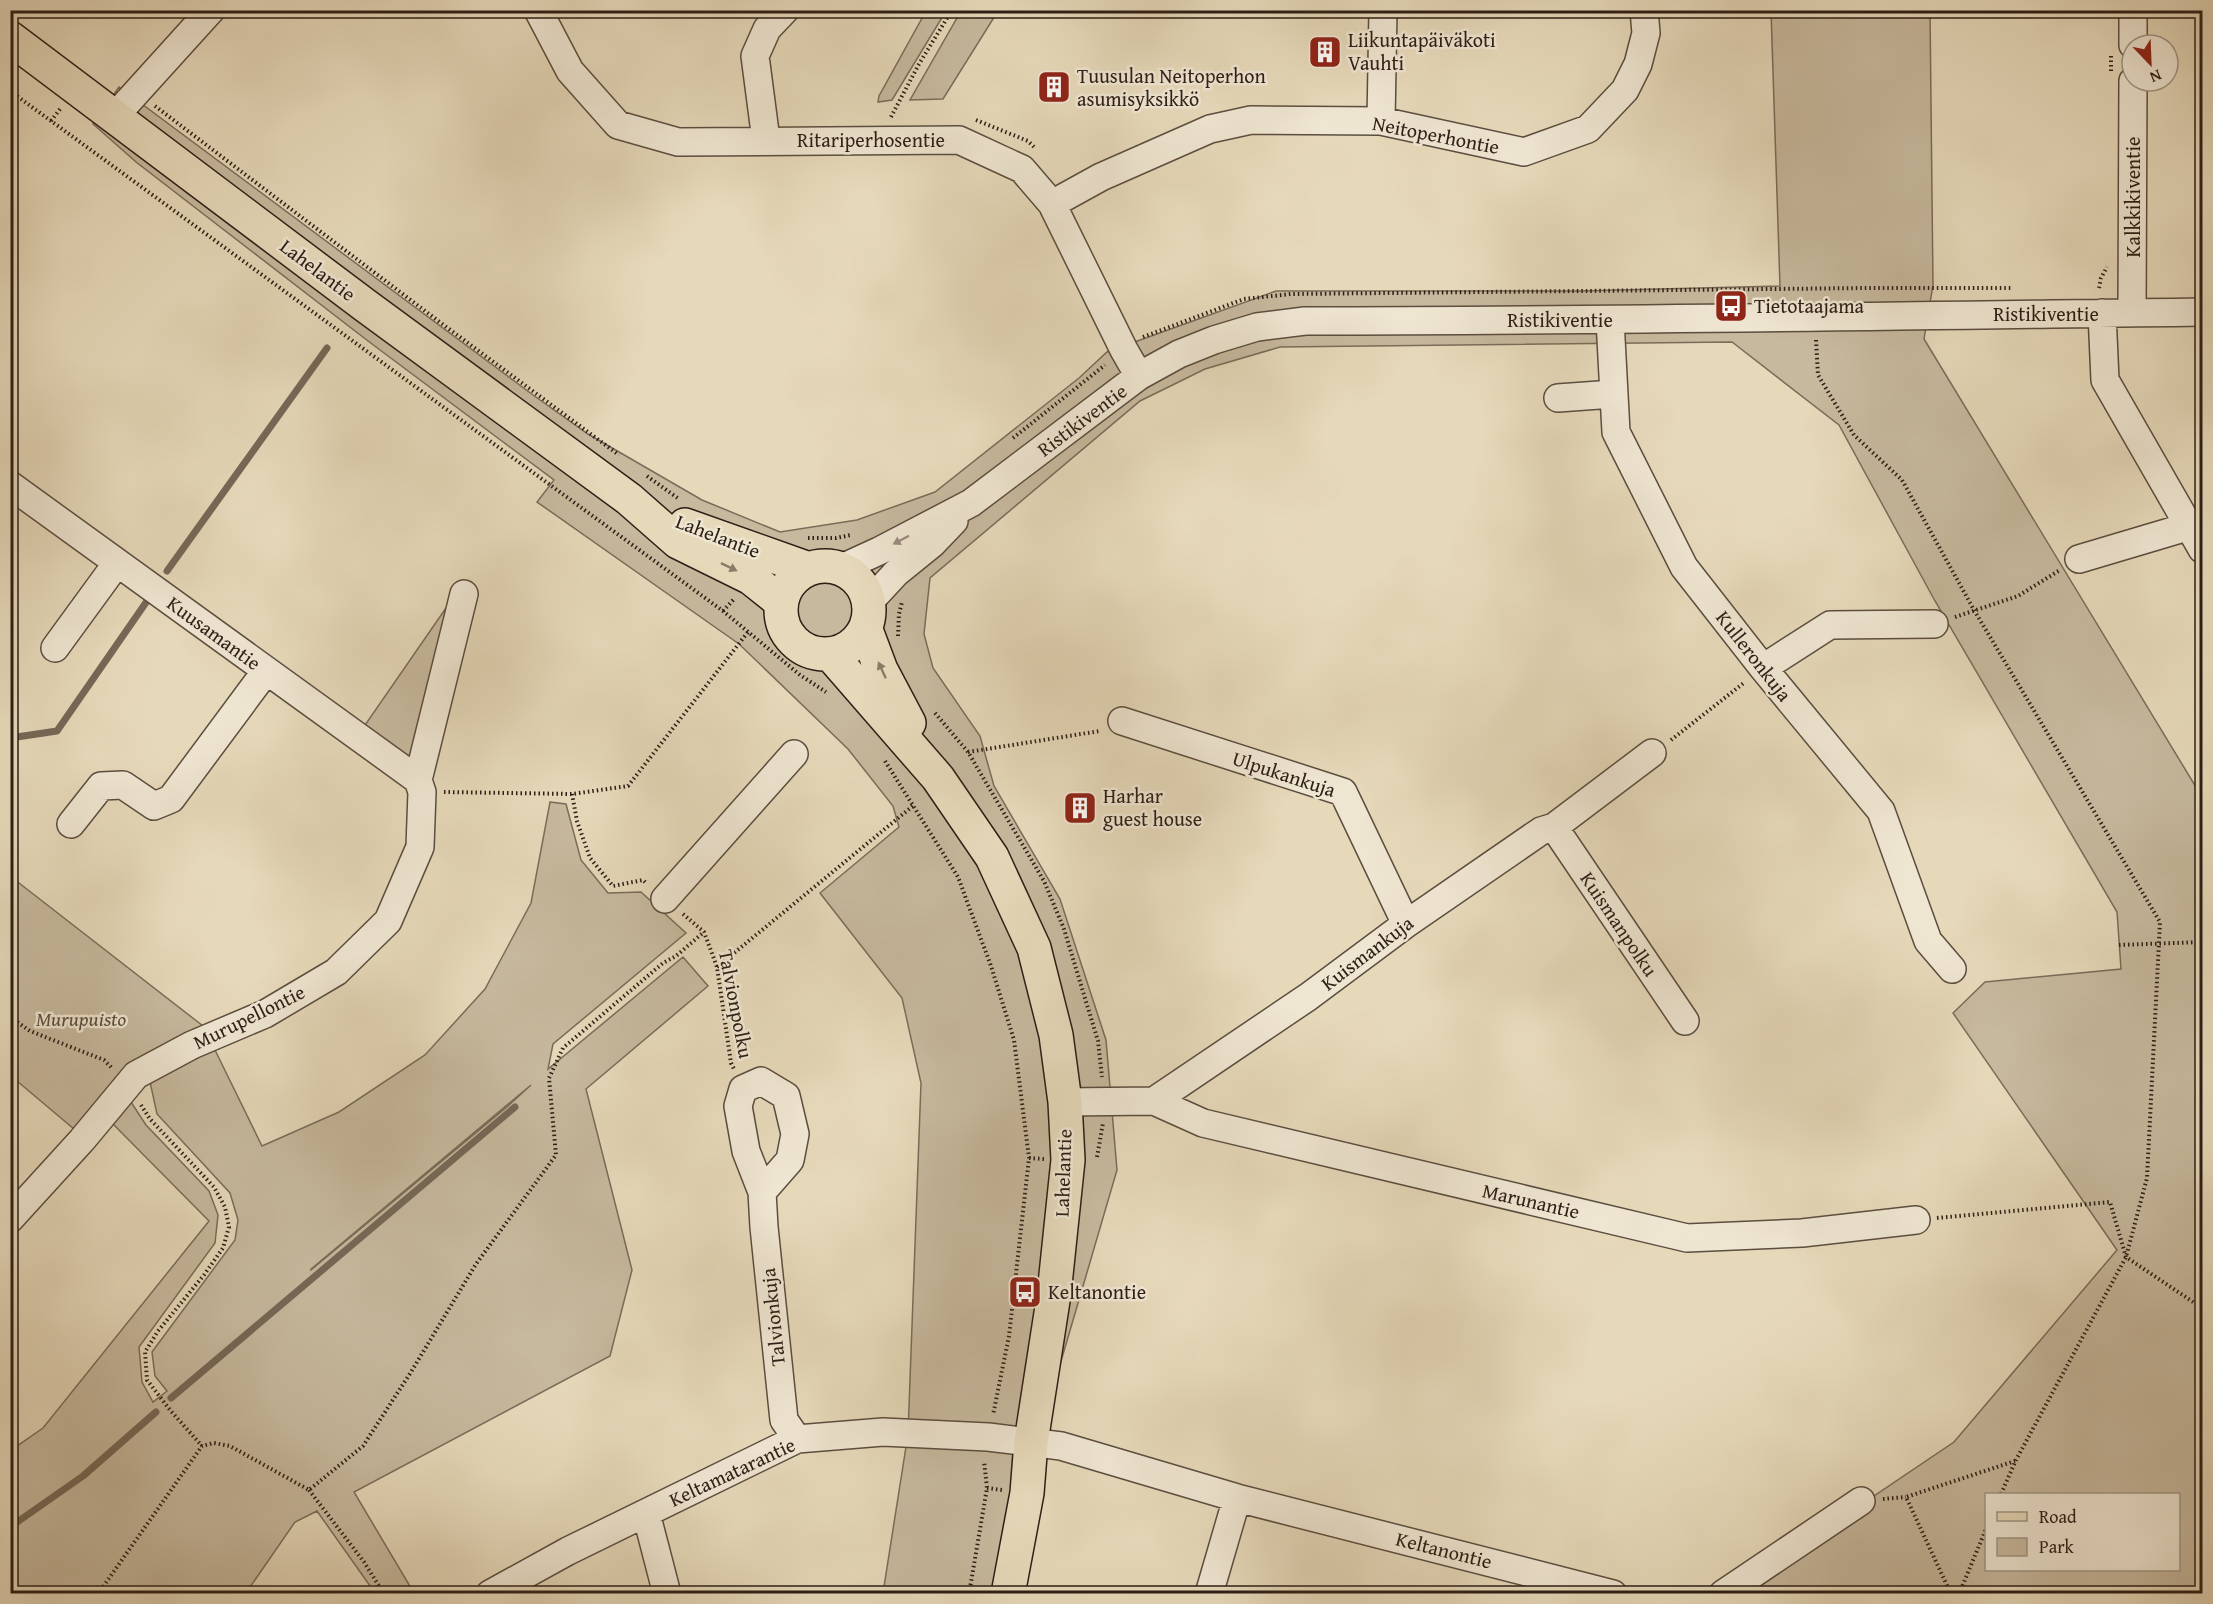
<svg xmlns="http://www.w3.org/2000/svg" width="2213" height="1604" font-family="'Gentium Book Plus',serif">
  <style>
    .green { fill: #c7b99e; stroke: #7a6c5a; stroke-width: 1.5; fill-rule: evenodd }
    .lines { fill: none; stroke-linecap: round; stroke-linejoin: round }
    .stream { stroke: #766857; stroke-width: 7 }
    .minor-casing { stroke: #5b4d3f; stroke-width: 30 }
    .major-casing { stroke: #2d1e16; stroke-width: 36 }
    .path { stroke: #2d1e16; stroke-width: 4; stroke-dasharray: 1.5 3; stroke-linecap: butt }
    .minor { stroke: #efe6d2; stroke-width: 27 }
    .major { stroke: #e6d9ba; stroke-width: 33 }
    .oneway { fill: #988c7d }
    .oneway2 { fill: #8a7c68 }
    .labels { text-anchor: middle; stroke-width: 5; stroke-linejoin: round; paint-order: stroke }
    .poi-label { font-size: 20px; fill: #2d1e16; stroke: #efe6d2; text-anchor: start }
    .street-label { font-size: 20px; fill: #2d1e16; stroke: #efe6d2 }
    .park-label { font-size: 20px; font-style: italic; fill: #5b4c3f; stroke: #efe6d2 }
  </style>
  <rect width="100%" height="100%" fill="#e6d9ba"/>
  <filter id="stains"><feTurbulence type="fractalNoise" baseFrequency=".00333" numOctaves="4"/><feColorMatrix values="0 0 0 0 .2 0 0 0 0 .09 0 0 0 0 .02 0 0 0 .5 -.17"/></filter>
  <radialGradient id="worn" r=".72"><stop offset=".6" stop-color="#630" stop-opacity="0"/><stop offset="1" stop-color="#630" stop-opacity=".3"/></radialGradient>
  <!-- green -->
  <path class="green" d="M 926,11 L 946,11 L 892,100 L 878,102 L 879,96 Z
    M 961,11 L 998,11 L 943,99 L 910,100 Z
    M 1771,11 L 1930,11 L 1933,285 L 1924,339 L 2202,797 L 2202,1593 L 1730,1593 L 1954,1442 L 2117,1250 L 1953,1013 L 1985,982 L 2121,969 L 2117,912 L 1935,601 L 1839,425 L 1732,342 L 1280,347 L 1205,369 L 1140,401 L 930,578 L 924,634 L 933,668 L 980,736 L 994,786 L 1060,899 L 1106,1040 L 1117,1170 L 1040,1433 L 1019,1593 L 883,1593 L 908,1434 L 921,1083 L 902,998 L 820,893 L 899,827 L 893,806 L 848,749 L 739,644 L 537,502 L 554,480 L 368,341 L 136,162 L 93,124 L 119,87 L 533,395 L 588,434 L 702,500 L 780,532 L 857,520 L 935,492 L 1079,378 L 1107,352 L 1276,291 L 1579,291 L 1780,286 ZM 1986,1494 L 2178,1494 L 2178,1570 L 1986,1570 Z
    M 446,608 L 426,719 L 413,764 L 363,728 Z
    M 550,802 L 566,804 L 581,860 L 608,893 L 641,892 L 686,933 L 553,1044 L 548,1069 L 683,957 L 708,986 L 586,1089 L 632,1270 L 610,1356 L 354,1492 L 414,1593 L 375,1593 L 317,1511 L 295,1522 L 246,1593 L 11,1593 L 10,1451 L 43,1428 L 209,1221 L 111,1122 L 129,1099 L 146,1125 L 209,1191 L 218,1215 L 215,1243 L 139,1347 L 142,1382 L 153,1402 L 167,1391 L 155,1376 L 152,1352 L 235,1240 L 238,1220 L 230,1193 L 157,1114 L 150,1082 L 213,1046 L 262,1146 L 339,1112 L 425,1055 L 485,989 L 531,903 ZM 531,1085 L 507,1107 L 311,1270 L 311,1269 Z
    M 10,876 L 203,1026 L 112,1084 L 74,1129 L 11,1076 Z"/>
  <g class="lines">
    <!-- stream -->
    <path class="stream" d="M 167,571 L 327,348
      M 10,738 L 57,731 L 147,601
      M 171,1398 L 515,1107
      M 10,1527 L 83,1476 L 156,1412"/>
    <defs>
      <path id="minor" d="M 538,10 L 570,71 L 618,125 L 678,142 L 959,140 L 1022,169 L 1052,204 L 1124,350 L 1139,376
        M 2133,10 L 2133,45
        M 115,116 L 211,10
        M 1381,121 L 1383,10
        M 766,140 L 755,56 L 767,29 L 785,10
        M 1052,204 L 1101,177 L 1210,129 L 1251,120 L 1381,121 L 1524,152 L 1588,129 L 1625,90 L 1638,64 L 1646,33 L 1644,10
        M 2102,313 L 2105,380 L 2202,549
        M 2132,313 L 2133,81
        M 1610,320 L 1616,432 L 1684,567 L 1763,668 L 1881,811 L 1928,941 L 1952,969
        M 1558,398 L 1613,394
        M 10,485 L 418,780
        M 2079,559 L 2190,526 L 2202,526
        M 842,568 L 879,551 L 971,503 L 1139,376 L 1179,354 L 1214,340 L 1257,327 L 1305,321 C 1604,321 1903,316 2202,312
        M 870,601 L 896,573 L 933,543 L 954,521
        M 55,648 L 117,563
        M 1763,668 L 1830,625 L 1934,624
        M 1122,721 L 1343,792 L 1406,924
        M 418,780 L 464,594
        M 71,824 L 101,786 L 123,785 L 154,806 L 171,799 L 266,671
        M 1554,827 L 1685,1021
        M 665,899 L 794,754
        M 1154,1101 L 1203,1123 L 1687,1238 L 1802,1233 L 1916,1220
        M 1065,1102 L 1154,1101 L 1308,997 L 1406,924 L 1541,831 L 1554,827 L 1652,753
        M 762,1192 L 746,1151 L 738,1106 L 743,1089 L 761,1081 L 786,1096 L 795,1134 L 790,1160 L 762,1192 L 764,1227 L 784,1420 L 797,1439
        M 10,1219 L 82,1140 L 136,1075 L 192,1045 L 265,1014 L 336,972 L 388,921 L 420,847 L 422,792 L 418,780
        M 646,1513 L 667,1594
        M 490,1594 L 568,1551 L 797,1439 L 883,1432 L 988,1437 L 1061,1446 L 1237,1498 L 1613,1594
        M 1209,1594 L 1237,1498
        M 1723,1594 L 1861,1501"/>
      <path id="major" d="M 10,38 L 366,306 L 629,499 L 678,542 L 751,578 L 781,602
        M 685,525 L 809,569
        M781 610a44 44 0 1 1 88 0a44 44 0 1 1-88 0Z
        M 866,630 L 881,670 L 909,723
        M 831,655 L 938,778 L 992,857 L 1034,948 L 1056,1035 L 1065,1102 L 1068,1160 L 1054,1294 L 1031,1442 L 1027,1493 L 1008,1594"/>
    </defs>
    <!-- minor casing -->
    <use href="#minor" class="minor-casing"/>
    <!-- major casing -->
    <use href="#major" class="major-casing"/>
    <!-- path -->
    <path class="path" d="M 2111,71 L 2111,55
      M 10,91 L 723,611 L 800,675 L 826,692
      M 155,106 L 437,320 L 619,455
      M 891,117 L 919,64 L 952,10
      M 976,120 L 1028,141 L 1034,147
      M 51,121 L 60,109
      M 2099,288 L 2101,278 L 2107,267
      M 1143,337 L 1244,299 L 1291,294 L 1869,288 L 2013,288
      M 1816,340 L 1818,375 L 1854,435 L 1902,480 L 1974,610 L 2160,922 L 2147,1178 L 2126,1257 L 2016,1460 L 2001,1494
      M 1013,438 L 1105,365
      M 647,476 L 679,499
      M 808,538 L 836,538 L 851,535
      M 723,611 L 735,598
      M 1955,617 L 2018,596 L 2060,570
      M 898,636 L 899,614 L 902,602
      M 935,713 L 968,752 L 1044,881 L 1064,929 L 1098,1041 L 1102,1077
      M 1671,740 L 1745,682
      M 968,752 L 1100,731
      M 885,761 L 958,877 L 991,966 L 1014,1040 L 1029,1158 L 1009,1336 L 993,1415
      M 444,792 L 572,794 L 628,786 L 748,632
      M 572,794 L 577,821 L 590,858 L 613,886 L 643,880 L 647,884
      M 683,914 L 704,932 L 717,967 L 731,1063 L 734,1069
      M 2119,945 L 2202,942
      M 717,967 L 914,805
      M 10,1017 L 30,1031 L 104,1060 L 113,1069
      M 141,1105 L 150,1119 L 214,1187 L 225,1207 L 229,1227 L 223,1248 L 204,1275 L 158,1331 L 145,1352 L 147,1380 L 170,1410 L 202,1446
      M 1097,1157 L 1103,1123
      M 1029,1158 L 1044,1159
      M 1937,1218 L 2110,1202 L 2126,1257 L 2202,1308
      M 987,1488 L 1002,1490
      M 309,1490 L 364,1562 L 384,1594
      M 1883,1499 L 1906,1497
      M 98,1594 L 202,1446 L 214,1443 L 230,1446 L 309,1490 L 363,1446 L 411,1372 L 476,1264 L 556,1155 L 549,1078 L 563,1048 L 663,963 L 676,956 L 704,932
      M 969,1594 L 987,1488 L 984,1461
      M 1951,1594 L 1906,1497 L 2015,1461
      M 1959,1594 L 1986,1529"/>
    <!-- minor -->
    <use href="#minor" class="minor"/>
    <!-- major -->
    <use href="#major" class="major"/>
  </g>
  <!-- one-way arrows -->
  <defs><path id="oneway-solid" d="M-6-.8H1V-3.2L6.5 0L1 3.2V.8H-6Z" transform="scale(1.5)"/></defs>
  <use class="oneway" href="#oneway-solid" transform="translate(901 540) rotate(152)"/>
  <g class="oneway2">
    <use href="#oneway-solid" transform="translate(729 567) rotate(26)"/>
    <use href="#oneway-solid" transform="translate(882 670) rotate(-115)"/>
  </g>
  <!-- icons -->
  <defs>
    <symbol id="building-square" viewBox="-11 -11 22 22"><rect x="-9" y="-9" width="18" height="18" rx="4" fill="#8f2418" stroke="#efe6d2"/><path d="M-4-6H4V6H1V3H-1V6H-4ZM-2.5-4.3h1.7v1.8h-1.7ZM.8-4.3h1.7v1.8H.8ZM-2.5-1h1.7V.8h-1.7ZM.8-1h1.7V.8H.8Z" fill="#fff"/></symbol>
    <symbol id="bus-square" viewBox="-11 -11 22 22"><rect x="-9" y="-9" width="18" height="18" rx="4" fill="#8f2418" stroke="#efe6d2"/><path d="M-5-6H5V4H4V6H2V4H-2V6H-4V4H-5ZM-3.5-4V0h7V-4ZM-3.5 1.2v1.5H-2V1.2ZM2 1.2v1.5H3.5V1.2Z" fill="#fff"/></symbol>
  </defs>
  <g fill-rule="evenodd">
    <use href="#building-square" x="1306" y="33" width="38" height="38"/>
    <use href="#building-square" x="1035" y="68" width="38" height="38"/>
    <use href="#bus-square" x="1712" y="287" width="38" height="38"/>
    <use href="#building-square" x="1061" y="789" width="38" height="38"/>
    <use href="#bus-square" x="1006" y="1273" width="38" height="38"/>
  </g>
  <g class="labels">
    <!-- poi labels -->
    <g class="poi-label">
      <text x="1348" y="47">Liikuntapäiväkoti<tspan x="1348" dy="23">Vauhti</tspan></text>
      <text x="1077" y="83">Tuusulan Neitoperhon<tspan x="1077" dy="23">asumisyksikkö</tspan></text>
      <text x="1754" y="313">Tietotaajama</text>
      <text x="1103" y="803">Harhar<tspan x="1103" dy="23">guest house</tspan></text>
      <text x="1048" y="1299">Keltanontie</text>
    </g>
    <!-- street labels -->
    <g class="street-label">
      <text transform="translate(1436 135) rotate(11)" y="7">Neitoperhontie</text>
      <text x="871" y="147">Ritariperhosentie</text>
      <text transform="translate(2133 197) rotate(-90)" y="7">Kalkkikiventie</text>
      <text transform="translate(318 270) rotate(37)" y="7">Lahelantie</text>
      <text x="2046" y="321">Ristikiventie</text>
      <text x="1560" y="327">Ristikiventie</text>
      <text transform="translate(1082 420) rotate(-37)" y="7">Ristikiventie</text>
      <text transform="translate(718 536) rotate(21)" y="7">Lahelantie</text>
      <text transform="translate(214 633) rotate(36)" y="7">Kuusamantie</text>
      <text transform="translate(1754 656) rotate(52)" y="7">Kulleronkuja</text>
      <text transform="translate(1284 774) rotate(18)" y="7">Ulpukankuja</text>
      <text transform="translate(1619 924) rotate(56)" y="7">Kuismanpolku</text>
      <text transform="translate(1367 953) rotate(-37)" y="7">Kuismankuja</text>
      <text transform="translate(736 1004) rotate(79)" y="7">Talvionpolku</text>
      <text transform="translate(249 1017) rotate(-26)" y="7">Murupellontie</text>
      <text transform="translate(1063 1173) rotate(-88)" y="7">Lahelantie</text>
      <text transform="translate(1531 1201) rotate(13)" y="7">Marunantie</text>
      <text transform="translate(773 1317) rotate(-96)" y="7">Talvionkuja</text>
      <text transform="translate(732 1472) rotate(-25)" y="7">Keltamatarantie</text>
      <text transform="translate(1444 1550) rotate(14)" y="7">Keltanontie</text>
    </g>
    <!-- park labels -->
    <g class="park-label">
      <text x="81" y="1026">Murupuisto</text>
    </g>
  </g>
  <!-- margin -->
  <rect width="2213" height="1604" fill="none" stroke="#e6d9ba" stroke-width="36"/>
  <rect x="12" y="12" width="2189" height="1580" fill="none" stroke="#2d1e16" stroke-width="3"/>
  <rect x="18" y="18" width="2177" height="1568" fill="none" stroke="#2d1e16" stroke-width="1.5"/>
  <!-- legend -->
  <rect x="1985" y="1493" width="195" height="78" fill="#efe6d2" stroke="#a19687" stroke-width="1.5"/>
  <rect x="1997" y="1512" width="30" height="9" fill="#e6d9ba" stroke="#a19687" stroke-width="1.5"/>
  <text x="2039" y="1523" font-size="18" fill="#2d1e16">Road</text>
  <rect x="1997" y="1538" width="30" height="18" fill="#c7b99e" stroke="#a19687" stroke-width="1.5"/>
  <text x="2039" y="1553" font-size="18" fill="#2d1e16">Park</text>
  <!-- north arrow -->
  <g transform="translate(2150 63) rotate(157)"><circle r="28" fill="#efe6d2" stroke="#a19687" stroke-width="1.5"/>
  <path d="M0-4.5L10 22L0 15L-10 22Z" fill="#8f2418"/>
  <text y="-9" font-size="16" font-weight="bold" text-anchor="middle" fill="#2d1e16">N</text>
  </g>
  <rect width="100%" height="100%" filter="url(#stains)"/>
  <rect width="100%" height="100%" fill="url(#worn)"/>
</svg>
